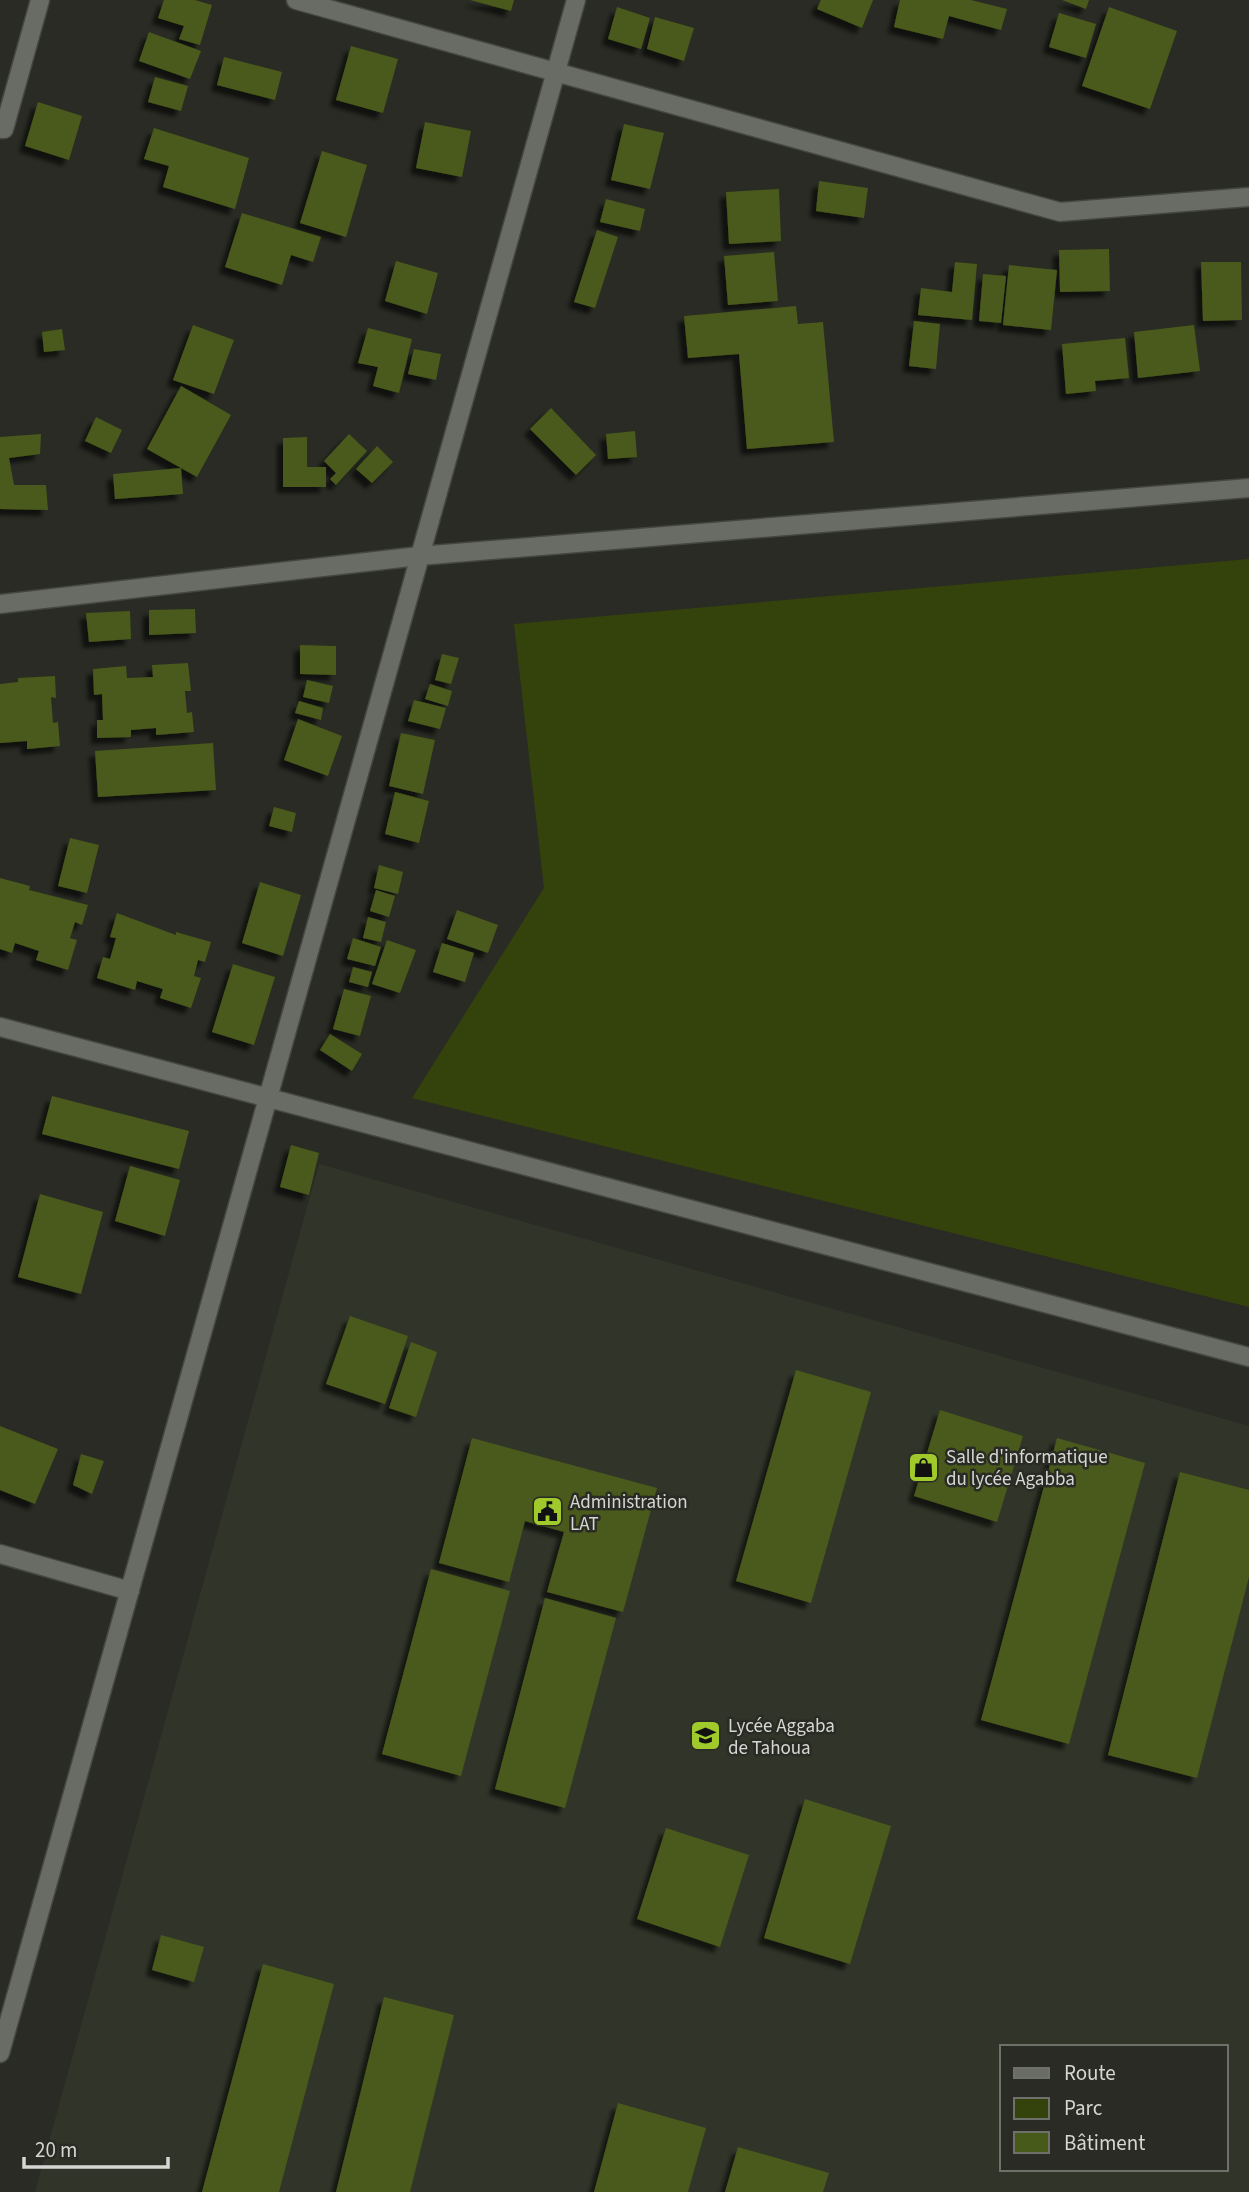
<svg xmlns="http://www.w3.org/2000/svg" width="1249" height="2192" font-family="'Source Sans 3',sans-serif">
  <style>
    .built { fill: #313529; fill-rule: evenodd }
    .green { fill: #34430b }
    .building { fill: #485a1a; filter: url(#shadow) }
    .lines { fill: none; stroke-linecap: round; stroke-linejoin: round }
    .street-casing { stroke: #444641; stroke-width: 21 }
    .street { stroke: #696c65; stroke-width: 18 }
    .labels { text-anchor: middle; stroke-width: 5; stroke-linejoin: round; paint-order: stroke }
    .poi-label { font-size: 19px; fill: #d6d7d3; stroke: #292b24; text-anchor: start }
  </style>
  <defs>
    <filter id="shadow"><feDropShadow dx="-6" dy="6" stdDeviation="2" flood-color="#0009"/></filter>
  </defs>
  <rect width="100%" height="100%" fill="#292b24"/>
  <!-- built -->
  <path class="built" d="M 319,1164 L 1249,1426 L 1249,2192 L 35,2192 ZM 1002,2047 L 1226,2047 L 1226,2169 L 1002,2169 Z"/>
  <!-- green -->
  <path class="green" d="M 1249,559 L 1249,1307 L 412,1098 L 544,888 L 514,624 Z"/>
  <!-- building -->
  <path class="building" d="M 164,0 L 195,0 L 212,5 L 200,45 L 179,39 L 184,26 L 158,18 Z
    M 470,0 L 514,0 L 511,11 Z
    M 821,0 L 873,0 L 862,28 L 817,9 Z
    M 900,0 L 971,0 L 1007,9 L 1001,30 L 949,16 L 943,39 L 894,27 Z
    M 1062,0 L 1089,0 L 1086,9 Z
    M 617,7 L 650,18 L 641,49 L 608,39 Z
    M 1109,7 L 1177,31 L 1150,109 L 1082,86 Z
    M 1059,13 L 1096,24 L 1086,58 L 1049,47 Z
    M 655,17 L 694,28 L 684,61 L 647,49 Z
    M 149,32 L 201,51 L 190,79 L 139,61 Z
    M 351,46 L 398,59 L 383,113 L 336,100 Z
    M 224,57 L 282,72 L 275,100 L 217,85 Z
    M 155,77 L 188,86 L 181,111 L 148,102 Z
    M 38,102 L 82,116 L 69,160 L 25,146 Z
    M 425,122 L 471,131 L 462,177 L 416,168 Z
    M 624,124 L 664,133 L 650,189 L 611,180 Z
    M 154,128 L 249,158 L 235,209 L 163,187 L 169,166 L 144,159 Z
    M 322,151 L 367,165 L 346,237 L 300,223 Z
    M 819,181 L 868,188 L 864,218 L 816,211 Z
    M 779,189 L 781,241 L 729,244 L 726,192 Z
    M 606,199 L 645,209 L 640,231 L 600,222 Z
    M 242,213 L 321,237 L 313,262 L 291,255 L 282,285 L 225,267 Z
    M 597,230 L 618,237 L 595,308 L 574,302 Z
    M 1109,249 L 1110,291 L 1060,292 L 1059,250 Z
    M 774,252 L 778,301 L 728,305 L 724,256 Z
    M 396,261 L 438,273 L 427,314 L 385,301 Z
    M 955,262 L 977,264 L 972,320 L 918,315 L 921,288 L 952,292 Z
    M 1201,262 L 1241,262 L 1242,320 L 1203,321 Z
    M 1009,265 L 1057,270 L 1051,330 L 1003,325 Z
    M 983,274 L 1006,276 L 1001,323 L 979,321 Z
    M 796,306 L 798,324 L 823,322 L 834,442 L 747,449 L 739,354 L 688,358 L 684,316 Z
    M 914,321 L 940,324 L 936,369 L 909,366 Z
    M 193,325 L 234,340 L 214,394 L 173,380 Z
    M 1194,325 L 1200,371 L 1138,378 L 1134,332 Z
    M 368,328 L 412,339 L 399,393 L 373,386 L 378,367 L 358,363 Z
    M 62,329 L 65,350 L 44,352 L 42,332 Z
    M 1125,338 L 1129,378 L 1095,381 L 1096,391 L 1066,394 L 1062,344 Z
    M 414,349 L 441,354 L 436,380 L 408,374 Z
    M 181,386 L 231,415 L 197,477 L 147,449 Z
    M 551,408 L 596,455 L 576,475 L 530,429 Z
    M 96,417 L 122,430 L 111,453 L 85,441 Z
    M 635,431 L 637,457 L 608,459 L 606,434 Z
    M 41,434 L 40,454 L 9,458 L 14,485 L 46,485 L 48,510 L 0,509 L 0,437 Z
    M 349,434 L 367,451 L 336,485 L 330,479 L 336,473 L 324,461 Z
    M 307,437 L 307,467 L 326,467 L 326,487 L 283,487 L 283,438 Z
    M 377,446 L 393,462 L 372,483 L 356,469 Z
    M 181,468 L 183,494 L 115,499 L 113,474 Z
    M 195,609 L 196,633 L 149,635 L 149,610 Z
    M 130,611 L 131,639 L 89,642 L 86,613 Z
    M 300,645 L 336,646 L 336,675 L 300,674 Z
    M 442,654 L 459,658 L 451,684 L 435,680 Z
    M 188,663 L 191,691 L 185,691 L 187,713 L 192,712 L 194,732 L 156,735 L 156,728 L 131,730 L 131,737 L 97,738 L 97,720 L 103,720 L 102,694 L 94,695 L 93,669 L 126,666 L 127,678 L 153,677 L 152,665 Z
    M 55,676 L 56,698 L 51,697 L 53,723 L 58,722 L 60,746 L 27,749 L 27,741 L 0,743 L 0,684 L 18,682 L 18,678 Z
    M 307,680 L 333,686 L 329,703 L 303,697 Z
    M 430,684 L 452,691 L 448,706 L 425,699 Z
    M 414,700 L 446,708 L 440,729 L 408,721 Z
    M 299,701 L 323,708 L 321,720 L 295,713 Z
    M 298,719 L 342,736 L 328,776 L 284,760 Z
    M 401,733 L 435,740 L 423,794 L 389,786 Z
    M 213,743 L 216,790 L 98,797 L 95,751 Z
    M 395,792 L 429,801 L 419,843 L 385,834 Z
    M 274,807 L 296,813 L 292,832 L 269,826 Z
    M 70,838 L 99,845 L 87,893 L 58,886 Z
    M 379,865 L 403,872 L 398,894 L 374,888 Z
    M 0,878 L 30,886 L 29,890 L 88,905 L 82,925 L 75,922 L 70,938 L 77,940 L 68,970 L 36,960 L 39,951 L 15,943 L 12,953 L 0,949 Z
    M 260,882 L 301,895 L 283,956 L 242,943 Z
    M 376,890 L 395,896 L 389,917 L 370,911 Z
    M 457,910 L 498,925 L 488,953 L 447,939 Z
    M 117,913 L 176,935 L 176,932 L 211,942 L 205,962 L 198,960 L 194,976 L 201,978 L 191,1008 L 160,998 L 163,989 L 137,981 L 135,990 L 97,978 L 103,957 L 110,959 L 116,938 L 110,937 Z
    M 368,917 L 386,922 L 381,942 L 363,938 Z
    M 353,938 L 381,947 L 375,966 L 347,959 Z
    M 387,940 L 416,950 L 400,993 L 372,984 Z
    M 442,943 L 474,953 L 465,982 L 433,972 Z
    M 233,964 L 275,977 L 254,1045 L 212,1032 Z
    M 353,967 L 372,972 L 368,987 L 349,982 Z
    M 344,989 L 371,996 L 360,1036 L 333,1029 Z
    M 330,1034 L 362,1054 L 352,1071 L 320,1050 Z
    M 52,1096 L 189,1131 L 179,1169 L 42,1134 Z
    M 291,1145 L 319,1153 L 309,1195 L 280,1187 Z
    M 130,1166 L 180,1180 L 165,1236 L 115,1221 Z
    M 40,1194 L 103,1212 L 81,1294 L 18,1277 Z
    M 350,1316 L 408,1336 L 385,1404 L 326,1384 Z
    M 411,1342 L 437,1352 L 416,1417 L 389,1408 Z
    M 796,1370 L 871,1392 L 811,1603 L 736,1581 Z
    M 940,1410 L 1023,1436 L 997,1522 L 914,1496 Z
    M 0,1426 L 58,1449 L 35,1504 L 0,1490 Z
    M 472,1438 L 657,1488 L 623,1612 L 547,1592 L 564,1532 L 525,1521 L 509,1582 L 439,1563 Z
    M 1057,1438 L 1145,1463 L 1069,1744 L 981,1720 Z
    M 81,1454 L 104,1461 L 92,1494 L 73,1485 Z
    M 1180,1472 L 1249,1490 L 1249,1577 L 1197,1778 L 1108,1755 Z
    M 431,1569 L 510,1591 L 461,1776 L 382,1754 Z
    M 545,1598 L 616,1618 L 565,1808 L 495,1789 Z
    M 805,1799 L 891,1826 L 850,1964 L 764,1938 Z
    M 666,1828 L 749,1855 L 720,1947 L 637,1919 Z
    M 161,1935 L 204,1947 L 194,1982 L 152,1970 Z
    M 263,1964 L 334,1984 L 279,2192 L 202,2192 Z
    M 384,1997 L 454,2015 L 410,2192 L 336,2192 Z
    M 618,2103 L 706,2128 L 688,2192 L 594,2192 Z
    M 738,2147 L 829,2173 L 823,2192 L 725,2192 Z"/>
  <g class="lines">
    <defs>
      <path id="street" d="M 296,0 L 1060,212 L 1249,197
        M 0,129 L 4,129 L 40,0
        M 0,604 L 419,556 L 1249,488
        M 0,1027 L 1249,1357
        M 0,1554 L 130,1591
        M 0,2053 L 576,0"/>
    </defs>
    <!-- street casing -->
    <use href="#street" class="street-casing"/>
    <!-- street -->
    <use href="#street" class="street"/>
  </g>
  <!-- icons -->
  <defs>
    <symbol id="shop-square" viewBox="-11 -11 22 22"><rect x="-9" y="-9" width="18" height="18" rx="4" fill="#a0c92b" stroke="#292b24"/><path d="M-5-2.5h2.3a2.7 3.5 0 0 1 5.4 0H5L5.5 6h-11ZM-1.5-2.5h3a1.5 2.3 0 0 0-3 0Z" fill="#111"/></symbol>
    <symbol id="civic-square" viewBox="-11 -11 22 22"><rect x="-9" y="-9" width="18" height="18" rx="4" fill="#a0c92b" stroke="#292b24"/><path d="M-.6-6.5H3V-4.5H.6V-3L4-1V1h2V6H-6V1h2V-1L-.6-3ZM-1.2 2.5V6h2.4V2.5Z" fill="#111"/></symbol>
    <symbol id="school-square" viewBox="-11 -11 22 22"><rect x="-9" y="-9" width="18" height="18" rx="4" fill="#a0c92b" stroke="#292b24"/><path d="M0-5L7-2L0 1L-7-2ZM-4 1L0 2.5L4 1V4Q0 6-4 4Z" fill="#111"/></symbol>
  </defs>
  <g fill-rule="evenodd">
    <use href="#shop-square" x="906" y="1450" width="35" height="35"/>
    <use href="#civic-square" x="530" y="1494" width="35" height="35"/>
    <use href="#school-square" x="688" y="1718" width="35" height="35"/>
  </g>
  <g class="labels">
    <!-- poi labels -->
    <g class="poi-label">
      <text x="946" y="1463">Salle d'informatique<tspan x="946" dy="22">du lycée Agabba</tspan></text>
      <text x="570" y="1508">Administration<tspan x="570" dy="22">LAT</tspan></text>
      <text x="728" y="1732">Lycée Aggaba<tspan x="728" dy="22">de Tahoua</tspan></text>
    </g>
  </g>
  <!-- legend -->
  <rect x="1000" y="2045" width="228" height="126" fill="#292b24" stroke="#6e706a" stroke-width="2"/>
  <rect x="1014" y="2068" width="35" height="10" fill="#696c65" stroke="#6e706a" stroke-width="2"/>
  <text x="1064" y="2080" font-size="21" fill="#d6d7d3">Route</text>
  <rect x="1014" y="2098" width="35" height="21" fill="#34430b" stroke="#6e706a" stroke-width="2"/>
  <text x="1064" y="2115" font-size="21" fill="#d6d7d3">Parc</text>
  <rect x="1014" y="2132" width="35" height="21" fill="#485a1a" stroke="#6e706a" stroke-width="2"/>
  <text x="1064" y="2150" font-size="21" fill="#d6d7d3">Bâtiment</text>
  <!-- scale -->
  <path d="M24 2157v10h144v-10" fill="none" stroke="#d6d7d3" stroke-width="3.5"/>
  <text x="35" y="2157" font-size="21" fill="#d6d7d3" stroke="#292b24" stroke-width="5" paint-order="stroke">20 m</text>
</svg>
